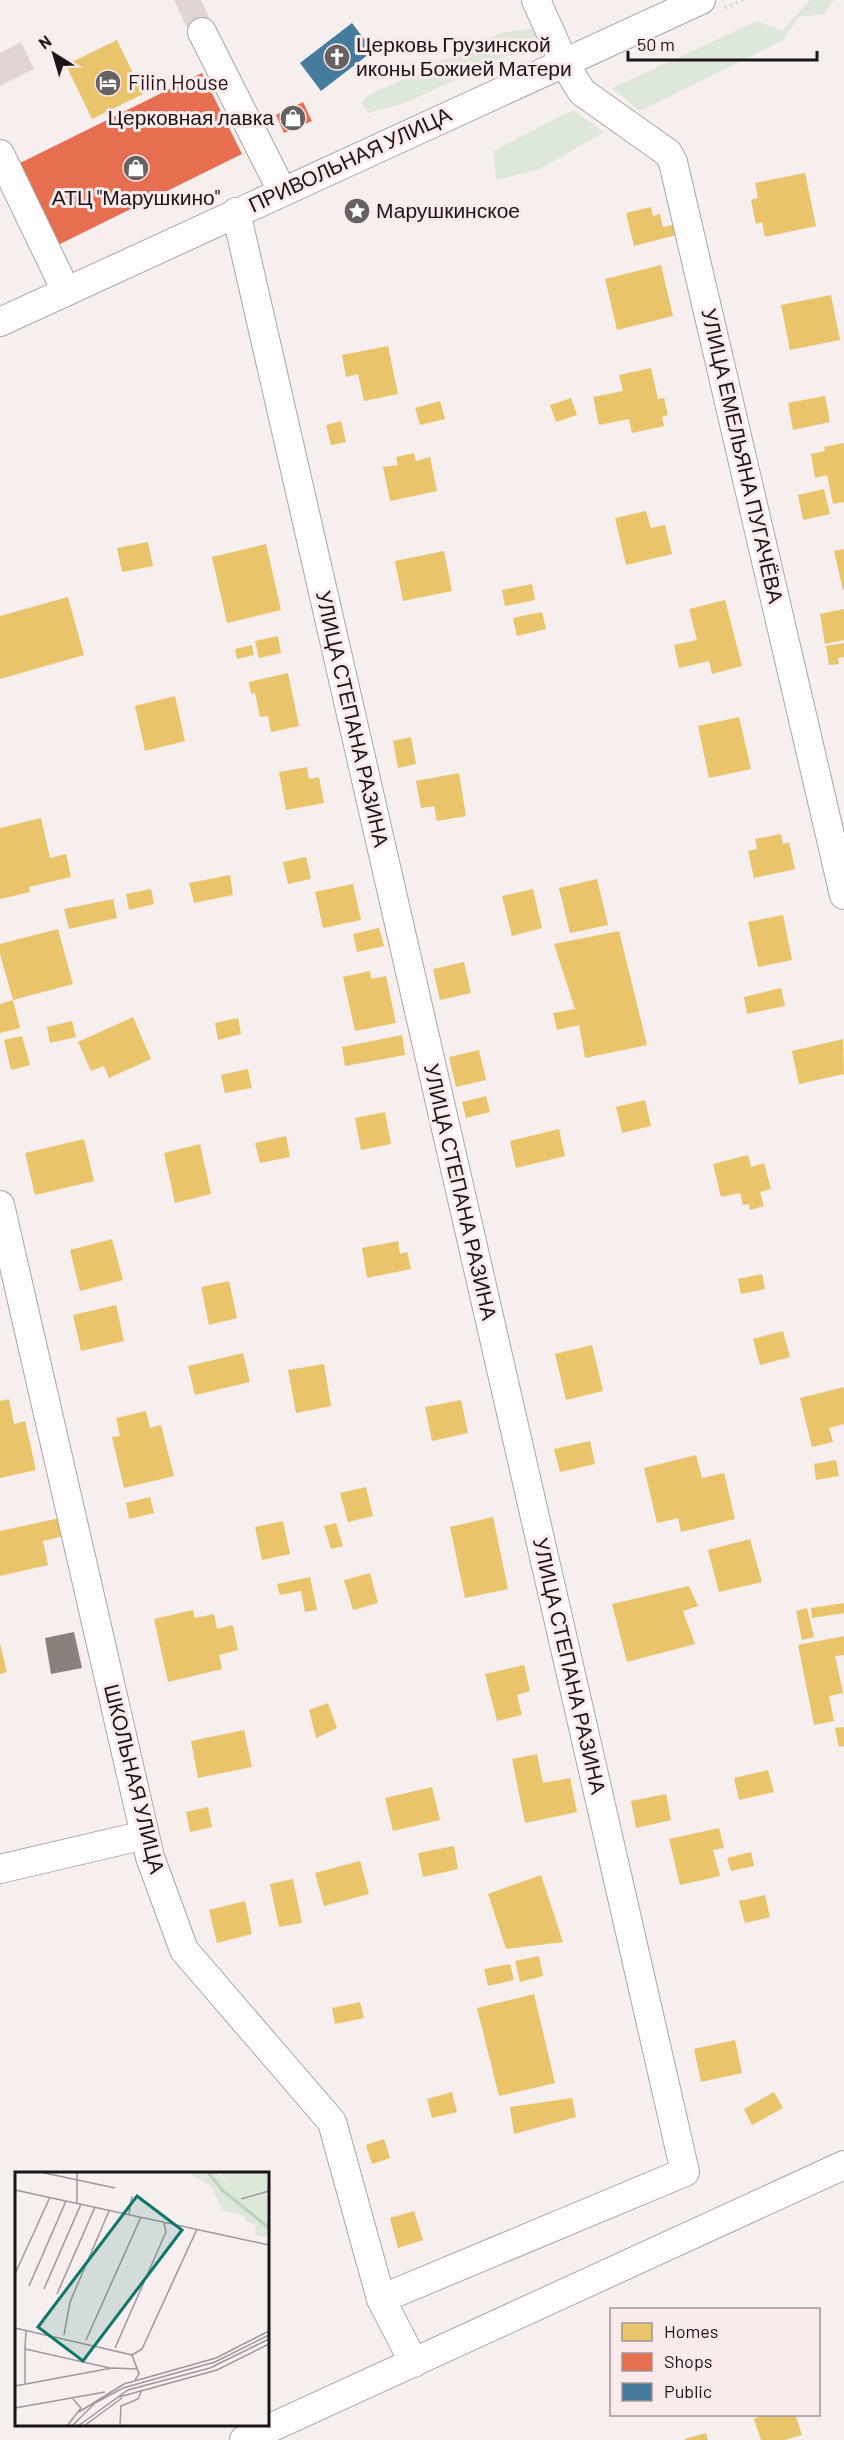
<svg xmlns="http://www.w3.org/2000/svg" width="844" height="2440" font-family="Barlow,sans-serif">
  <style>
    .green { fill: #dde7da }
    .homes { fill: #e9c46a }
    .shops { fill: #e76f51 }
    .public { fill: #457b9d }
    .industry { fill: #8a817c }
    .building { fill: #e1d4d5 }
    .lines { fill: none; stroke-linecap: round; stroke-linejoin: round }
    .minor-casing { stroke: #aca6a6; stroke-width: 30 }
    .path { stroke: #d3d1d1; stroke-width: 4; stroke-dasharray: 1.5 4.5; stroke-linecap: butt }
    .minor { stroke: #fefcfc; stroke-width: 28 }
    .labels { text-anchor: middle; stroke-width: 6; stroke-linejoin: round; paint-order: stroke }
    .poi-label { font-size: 21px; fill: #1b1516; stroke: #fbeaeb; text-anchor: start }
    .street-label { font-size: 21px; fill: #1b1516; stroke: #fbeaeb }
    .inset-river { fill: none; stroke: #b9d5ba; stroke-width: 3 }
    .inset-road { fill: none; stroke: #9f9798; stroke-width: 1.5 }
    .view { fill: #0f766e; fill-opacity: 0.15; stroke: #0f766e; stroke-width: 3 }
    .inset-edge { fill: none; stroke: #1b1516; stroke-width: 3 }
  </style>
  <rect width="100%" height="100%" fill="#f7eeee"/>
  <!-- green -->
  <path class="green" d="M 810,0 L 834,0 L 824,14 L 799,17 L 783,40 L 640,111 L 612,88 L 757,21 L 782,31 Z
    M 537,28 L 547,37 L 405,103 L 368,113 L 362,103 L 367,96 L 501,33 Z
    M 573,110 L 604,132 L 540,169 L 496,180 L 493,151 Z"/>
  <!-- homes -->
  <path class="homes" d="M 117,40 L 143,94 L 92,119 L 66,65 Z
    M 805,173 L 816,226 L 765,237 L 762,222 L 756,224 L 751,200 L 758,198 L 755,183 Z
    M 651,207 L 653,216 L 660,214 L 663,227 L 677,224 L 680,234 L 634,246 L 626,213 Z
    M 661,265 L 673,316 L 617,330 L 605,279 Z
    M 831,295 L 840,340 L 790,350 L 781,305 Z
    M 388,346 L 398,394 L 364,401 L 358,374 L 346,377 L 342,355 Z
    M 651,368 L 658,399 L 664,398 L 668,415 L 662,417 L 664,426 L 632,433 L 629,419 L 599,425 L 593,397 L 623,391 L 619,375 Z
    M 825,396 L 830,422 L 793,430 L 788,403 Z
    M 571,398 L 577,415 L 556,422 L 550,405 Z
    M 440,401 L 445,419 L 420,425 L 415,408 Z
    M 341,421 L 346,442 L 331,445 L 326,425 Z
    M 844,443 L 844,502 L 833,504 L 827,475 L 815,478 L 811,454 L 825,451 L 824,447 Z
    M 414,453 L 416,461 L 430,457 L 437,491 L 390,501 L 383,467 L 398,465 L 396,457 Z
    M 824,489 L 830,514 L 803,520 L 798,495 Z
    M 646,511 L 651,528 L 665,525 L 672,554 L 626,565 L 615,518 Z
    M 148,542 L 153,566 L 122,572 L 117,548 Z
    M 266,544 L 281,610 L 227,623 L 212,557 Z
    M 844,549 L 844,590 L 843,590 L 834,551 Z
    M 444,551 L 452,591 L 403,601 L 395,561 Z
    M 532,584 L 535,600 L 505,606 L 502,590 Z
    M 68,597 L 84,655 L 0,679 L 0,616 Z
    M 725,600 L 742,666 L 712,674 L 709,661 L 679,668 L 674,645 L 697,640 L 689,609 Z
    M 844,609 L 844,640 L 825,644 L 820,614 Z
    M 542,612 L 546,629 L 517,636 L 513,618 Z
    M 278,636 L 281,653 L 259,658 L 255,641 Z
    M 844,643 L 844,657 L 838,658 L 839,664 L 829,665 L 826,646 Z
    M 252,645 L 254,655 L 237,659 L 235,649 Z
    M 288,673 L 299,726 L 271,732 L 268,716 L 260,717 L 255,693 L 251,694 L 249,682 Z
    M 175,696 L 185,741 L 145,751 L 135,706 Z
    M 739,717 L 751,769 L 709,778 L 698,726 Z
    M 411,737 L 416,764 L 398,768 L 393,741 Z
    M 307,767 L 309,779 L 319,777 L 324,803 L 286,810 L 279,772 Z
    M 459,773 L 466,816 L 437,821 L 434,806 L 421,808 L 416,781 Z
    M 41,818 L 50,858 L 66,854 L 71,877 L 29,887 L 30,892 L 0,899 L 0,828 Z
    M 781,834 L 783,844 L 789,842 L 795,869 L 754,878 L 748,851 L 757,849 L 755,839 Z
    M 306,857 L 311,879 L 288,884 L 283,862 Z
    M 230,875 L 233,895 L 194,903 L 189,883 Z
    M 597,879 L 608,925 L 570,933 L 559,888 Z
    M 353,884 L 361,920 L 323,928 L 315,892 Z
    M 151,889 L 154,904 L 129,910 L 126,894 Z
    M 533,889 L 542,928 L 512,936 L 502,896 Z
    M 113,899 L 117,918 L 69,929 L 64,909 Z
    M 783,915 L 792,960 L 758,967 L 748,922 Z
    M 379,928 L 384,946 L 357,952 L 353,934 Z
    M 58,929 L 73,984 L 13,1000 L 0,954 L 0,944 Z
    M 619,931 L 647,1045 L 585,1058 L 579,1025 L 557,1030 L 553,1013 L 575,1009 L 554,944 Z
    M 464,962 L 471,993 L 440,1000 L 433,969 Z
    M 370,971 L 371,979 L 386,976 L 396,1023 L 355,1031 L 343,977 Z
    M 781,988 L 785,1006 L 747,1014 L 744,997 Z
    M 13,1000 L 20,1028 L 0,1033 L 0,1004 Z
    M 133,1017 L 151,1059 L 109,1078 L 104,1066 L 91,1071 L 78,1042 Z
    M 238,1018 L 241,1034 L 218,1040 L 215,1023 Z
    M 72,1021 L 76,1037 L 50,1043 L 47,1027 Z
    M 402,1035 L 405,1055 L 345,1066 L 342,1047 Z
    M 22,1036 L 30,1065 L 11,1070 L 4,1040 Z
    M 843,1039 L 844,1074 L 799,1084 L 792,1051 Z
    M 479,1050 L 486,1080 L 456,1087 L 449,1057 Z
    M 248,1069 L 252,1088 L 225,1093 L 221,1075 Z
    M 486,1096 L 490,1112 L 466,1118 L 462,1102 Z
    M 645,1100 L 651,1126 L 622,1133 L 616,1107 Z
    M 385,1112 L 391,1144 L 361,1150 L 355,1118 Z
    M 559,1129 L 565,1156 L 516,1168 L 510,1141 Z
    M 286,1136 L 290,1157 L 260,1163 L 255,1143 Z
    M 84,1139 L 94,1181 L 35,1195 L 25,1153 Z
    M 200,1144 L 211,1194 L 175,1203 L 164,1153 Z
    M 748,1155 L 751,1167 L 764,1163 L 771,1189 L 760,1192 L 764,1206 L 750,1210 L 749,1204 L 743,1205 L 740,1193 L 721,1197 L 713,1164 Z
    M 112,1239 L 123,1280 L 80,1291 L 70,1250 Z
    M 398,1241 L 400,1254 L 407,1252 L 411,1269 L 367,1278 L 362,1248 Z
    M 762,1274 L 765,1289 L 741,1294 L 738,1279 Z
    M 229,1281 L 237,1318 L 209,1325 L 201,1287 Z
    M 116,1305 L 124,1341 L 81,1351 L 73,1315 Z
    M 783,1331 L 790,1357 L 760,1365 L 753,1339 Z
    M 592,1345 L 603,1391 L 566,1400 L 555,1354 Z
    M 243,1353 L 250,1382 L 195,1395 L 188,1366 Z
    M 324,1364 L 331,1406 L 296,1413 L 288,1370 Z
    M 844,1387 L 844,1424 L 829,1428 L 833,1442 L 812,1447 L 800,1398 Z
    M 9,1399 L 14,1424 L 25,1421 L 36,1470 L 0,1478 L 0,1401 Z
    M 461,1400 L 468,1433 L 432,1441 L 425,1407 Z
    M 146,1411 L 150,1428 L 161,1425 L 174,1476 L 124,1488 L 112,1437 L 120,1436 L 116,1418 Z
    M 590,1441 L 595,1464 L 560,1472 L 554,1449 Z
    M 696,1455 L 702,1478 L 724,1473 L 735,1519 L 681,1532 L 678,1518 L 657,1523 L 644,1468 Z
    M 836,1460 L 839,1476 L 816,1480 L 814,1464 Z
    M 366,1487 L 373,1516 L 348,1522 L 340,1493 Z
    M 150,1497 L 154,1513 L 129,1519 L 126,1503 Z
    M 493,1517 L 508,1589 L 465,1598 L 450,1527 Z
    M 60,1518 L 64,1536 L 43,1541 L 48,1565 L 0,1576 L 0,1531 Z
    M 283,1521 L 290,1554 L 262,1560 L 255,1527 Z
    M 336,1523 L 343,1546 L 331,1549 L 324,1526 Z
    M 750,1539 L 762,1582 L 719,1592 L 708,1550 Z
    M 370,1573 L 378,1603 L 353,1610 L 344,1580 Z
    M 310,1577 L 317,1610 L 305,1612 L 301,1591 L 280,1595 L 277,1584 Z
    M 689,1586 L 698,1606 L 683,1611 L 695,1644 L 627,1662 L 612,1604 Z
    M 844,1603 L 844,1613 L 812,1618 L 811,1608 Z
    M 807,1608 L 814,1637 L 802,1640 L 796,1611 Z
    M 193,1610 L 195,1618 L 214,1614 L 217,1629 L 233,1625 L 238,1650 L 219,1655 L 222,1669 L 168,1682 L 154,1619 Z
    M 844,1636 L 844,1655 L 835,1656 L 843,1693 L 829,1696 L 834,1721 L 814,1725 L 798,1645 Z
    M 0,1644 L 7,1672 L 0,1674 Z
    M 524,1665 L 530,1691 L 517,1695 L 522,1715 L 497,1721 L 485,1674 Z
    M 328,1703 L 337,1728 L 316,1738 L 309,1710 Z
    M 844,1727 L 844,1746 L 839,1747 L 835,1728 Z
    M 244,1730 L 252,1767 L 198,1778 L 191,1741 Z
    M 537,1754 L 543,1783 L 570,1778 L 577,1812 L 525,1823 L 512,1759 Z
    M 768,1770 L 774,1792 L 739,1800 L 734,1778 Z
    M 432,1787 L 440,1820 L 393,1831 L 385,1798 Z
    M 666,1794 L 671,1820 L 636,1828 L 631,1801 Z
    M 208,1807 L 212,1827 L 190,1832 L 186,1812 Z
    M 719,1828 L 724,1848 L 713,1850 L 720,1876 L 680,1885 L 669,1839 Z
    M 454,1846 L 458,1869 L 423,1877 L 418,1853 Z
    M 751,1852 L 754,1866 L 731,1871 L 727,1858 Z
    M 360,1861 L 369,1894 L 324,1906 L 315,1873 Z
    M 541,1875 L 563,1942 L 506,1949 L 488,1894 Z
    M 293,1879 L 302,1923 L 279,1927 L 270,1884 Z
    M 765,1895 L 770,1917 L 745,1923 L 739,1901 Z
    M 245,1901 L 252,1934 L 217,1943 L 209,1910 Z
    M 539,1956 L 543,1976 L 520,1982 L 515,1961 Z
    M 510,1964 L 514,1980 L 488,1986 L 484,1969 Z
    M 534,1994 L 555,2083 L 499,2096 L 477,2008 Z
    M 360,2002 L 364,2018 L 335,2024 L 332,2008 Z
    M 735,2040 L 742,2073 L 701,2082 L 694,2049 Z
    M 452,2092 L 457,2112 L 432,2118 L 427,2099 Z
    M 774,2092 L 783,2108 L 752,2125 L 744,2109 Z
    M 572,2098 L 576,2117 L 514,2134 L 510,2107 Z
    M 384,2139 L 390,2158 L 372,2164 L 366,2145 Z
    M 414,2211 L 423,2240 L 398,2248 L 390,2218 Z
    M 763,2414 L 795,2414 L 802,2435 L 785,2440 L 761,2440 L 754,2419 Z
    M 706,2433 L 708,2440 L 685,2440 L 685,2439 Z"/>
  <!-- shops -->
  <path class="shops" d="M 202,73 L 242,154 L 56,246 L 16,165 Z
    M 303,102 L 312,121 L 284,133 L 276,115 Z"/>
  <!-- public -->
  <path class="public" d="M 352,23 L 373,51 L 321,91 L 300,63 Z"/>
  <!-- industry -->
  <path class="industry" d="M 74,1632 L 82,1668 L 51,1674 L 45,1638 Z"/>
  <!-- building -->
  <path class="building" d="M 174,0 L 201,0 L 211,22 L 189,32 Z
    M 21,42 L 34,69 L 0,86 L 0,53 Z"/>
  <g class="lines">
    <defs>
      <path id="minor" d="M 536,0 L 564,63 L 582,92 L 668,153 L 673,162 L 844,895
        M 202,32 L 282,191
        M 0,154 L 66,291
        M 236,212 L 685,2172 L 381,2299 L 414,2363
        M 0,322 L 701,0
        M 0,1205 L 150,1857 L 184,1950 L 332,2122 L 381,2299
        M 0,1869 L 145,1835
        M 244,2440 L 844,2165"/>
    </defs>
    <!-- minor casing -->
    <use href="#minor" class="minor-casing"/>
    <!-- path -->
    <path class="path" d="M 725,8 L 743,0"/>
    <!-- minor -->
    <use href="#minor" class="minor"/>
  </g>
  <!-- icons -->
  <defs>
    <symbol id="church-disc" viewBox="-11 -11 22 22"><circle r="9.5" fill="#686162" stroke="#fbeaeb"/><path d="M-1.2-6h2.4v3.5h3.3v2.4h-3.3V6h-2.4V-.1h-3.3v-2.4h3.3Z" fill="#fff"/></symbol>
    <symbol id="hotel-disc" viewBox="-11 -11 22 22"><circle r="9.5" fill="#686162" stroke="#fbeaeb"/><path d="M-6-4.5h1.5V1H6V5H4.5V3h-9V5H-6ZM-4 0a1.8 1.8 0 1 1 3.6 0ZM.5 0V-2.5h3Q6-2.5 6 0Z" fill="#fff"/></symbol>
    <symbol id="shop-disc" viewBox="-11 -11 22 22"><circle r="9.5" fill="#686162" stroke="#fbeaeb"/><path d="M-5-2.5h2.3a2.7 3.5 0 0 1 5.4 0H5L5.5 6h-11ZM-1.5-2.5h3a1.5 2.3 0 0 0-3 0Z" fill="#fff"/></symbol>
    <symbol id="sight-disc" viewBox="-11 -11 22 22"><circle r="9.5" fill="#686162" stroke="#fbeaeb"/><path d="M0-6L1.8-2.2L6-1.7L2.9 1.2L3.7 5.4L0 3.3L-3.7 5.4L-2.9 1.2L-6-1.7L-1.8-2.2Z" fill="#fff"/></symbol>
  </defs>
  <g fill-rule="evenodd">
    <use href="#church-disc" x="322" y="42" width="30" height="30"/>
    <use href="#hotel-disc" x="93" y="68" width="30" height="30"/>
    <use href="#shop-disc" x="278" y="103" width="30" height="30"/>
    <use href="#shop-disc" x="121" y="153" width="30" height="30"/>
    <use href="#sight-disc" x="342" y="196" width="30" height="30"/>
  </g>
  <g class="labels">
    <!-- poi labels -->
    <g class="poi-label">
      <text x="356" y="52">Церковь Грузинской<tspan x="356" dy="24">иконы Божией Матери</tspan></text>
      <text x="128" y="90">Filin House</text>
      <text x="274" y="125" text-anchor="end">Церковная лавка</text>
      <text x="136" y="205" text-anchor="middle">АТЦ "Марушкино"</text>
      <text x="376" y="218">Марушкинское</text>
    </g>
    <!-- street labels -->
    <g class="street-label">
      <text transform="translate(350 160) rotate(-25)" y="7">ПРИВОЛЬНАЯ УЛИЦА</text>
      <text transform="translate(742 456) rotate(77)" y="7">УЛИЦА ЕМЕЛЬЯНА ПУГАЧЁВА</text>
      <text transform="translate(352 719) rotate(77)" y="7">УЛИЦА СТЕПАНА РАЗИНА</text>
      <text transform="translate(460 1192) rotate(77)" y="7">УЛИЦА СТЕПАНА РАЗИНА</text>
      <text transform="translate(569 1666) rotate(77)" y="7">УЛИЦА СТЕПАНА РАЗИНА</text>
      <text transform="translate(134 1779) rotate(76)" y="7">ШКОЛЬНАЯ УЛИЦА</text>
    </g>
  </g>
  <!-- overview -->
  <g transform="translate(15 2172)">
    <rect width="254" height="254" fill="#f7eeee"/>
    <path d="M 172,0 L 201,0 L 215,15 L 204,0 L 253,0 L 253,65 L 240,63 L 241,53 L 231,49 L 229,44 L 207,38 L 196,14 Z" fill="#dde7da"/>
    <path class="inset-river" d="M 193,0 L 208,19 L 254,56"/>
    <path class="inset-road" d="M 25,0 L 100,16M 62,0 L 62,31M 0,18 L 254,73M 226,27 L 254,19M 114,42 L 117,24M 0,102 L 35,25M 14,114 L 51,29M 29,117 L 66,32M 42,122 L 80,35M 0,156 L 117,183 L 124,202 L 120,208M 11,159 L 10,177 L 95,196M 49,163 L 55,130 L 94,39M 71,168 L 126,45M 100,176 L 151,60 L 149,51M 10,177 L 10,212M 117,183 L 127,177 L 182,57M 0,214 L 97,196 L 122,197M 104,225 L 202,198 L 254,172M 0,236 L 90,220M 64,240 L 109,212 L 201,186 L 254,159M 52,254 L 66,236 L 58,227M 57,254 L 80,231 L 108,216 L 200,190 L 254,163M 63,254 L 113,218 L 195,196 L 254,167M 69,254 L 107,226M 105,254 L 106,234 L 123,227 L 127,218"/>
    <path class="view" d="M 122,24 L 167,58 L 68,189 L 23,155 Z"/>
    <rect width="254" height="254" class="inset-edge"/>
  </g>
  <!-- legend -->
  <rect x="610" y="2308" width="210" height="108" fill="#fbeaeb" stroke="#a19596" stroke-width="1.5"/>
  <rect x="622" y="2323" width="30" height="18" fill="#e9c46a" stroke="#a19596" stroke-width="1.5"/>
  <text x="664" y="2338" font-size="18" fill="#1b1516">Homes</text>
  <rect x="622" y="2353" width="30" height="18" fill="#e76f51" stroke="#a19596" stroke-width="1.5"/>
  <text x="664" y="2368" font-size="18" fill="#1b1516">Shops</text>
  <rect x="622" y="2383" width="30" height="18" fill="#457b9d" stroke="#a19596" stroke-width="1.5"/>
  <text x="664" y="2398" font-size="18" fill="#1b1516">Public</text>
  <!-- north arrow -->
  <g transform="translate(54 54) rotate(323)" stroke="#fbeaeb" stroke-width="4.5" paint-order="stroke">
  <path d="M0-4.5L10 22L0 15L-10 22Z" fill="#1b1516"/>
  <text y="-9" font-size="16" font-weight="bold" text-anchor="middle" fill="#1b1516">N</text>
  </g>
  <!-- scale -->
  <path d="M628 51v9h189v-9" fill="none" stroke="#1b1516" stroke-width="3"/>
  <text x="637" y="51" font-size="18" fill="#1b1516" stroke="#fbeaeb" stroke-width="4.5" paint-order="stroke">50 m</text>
</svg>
